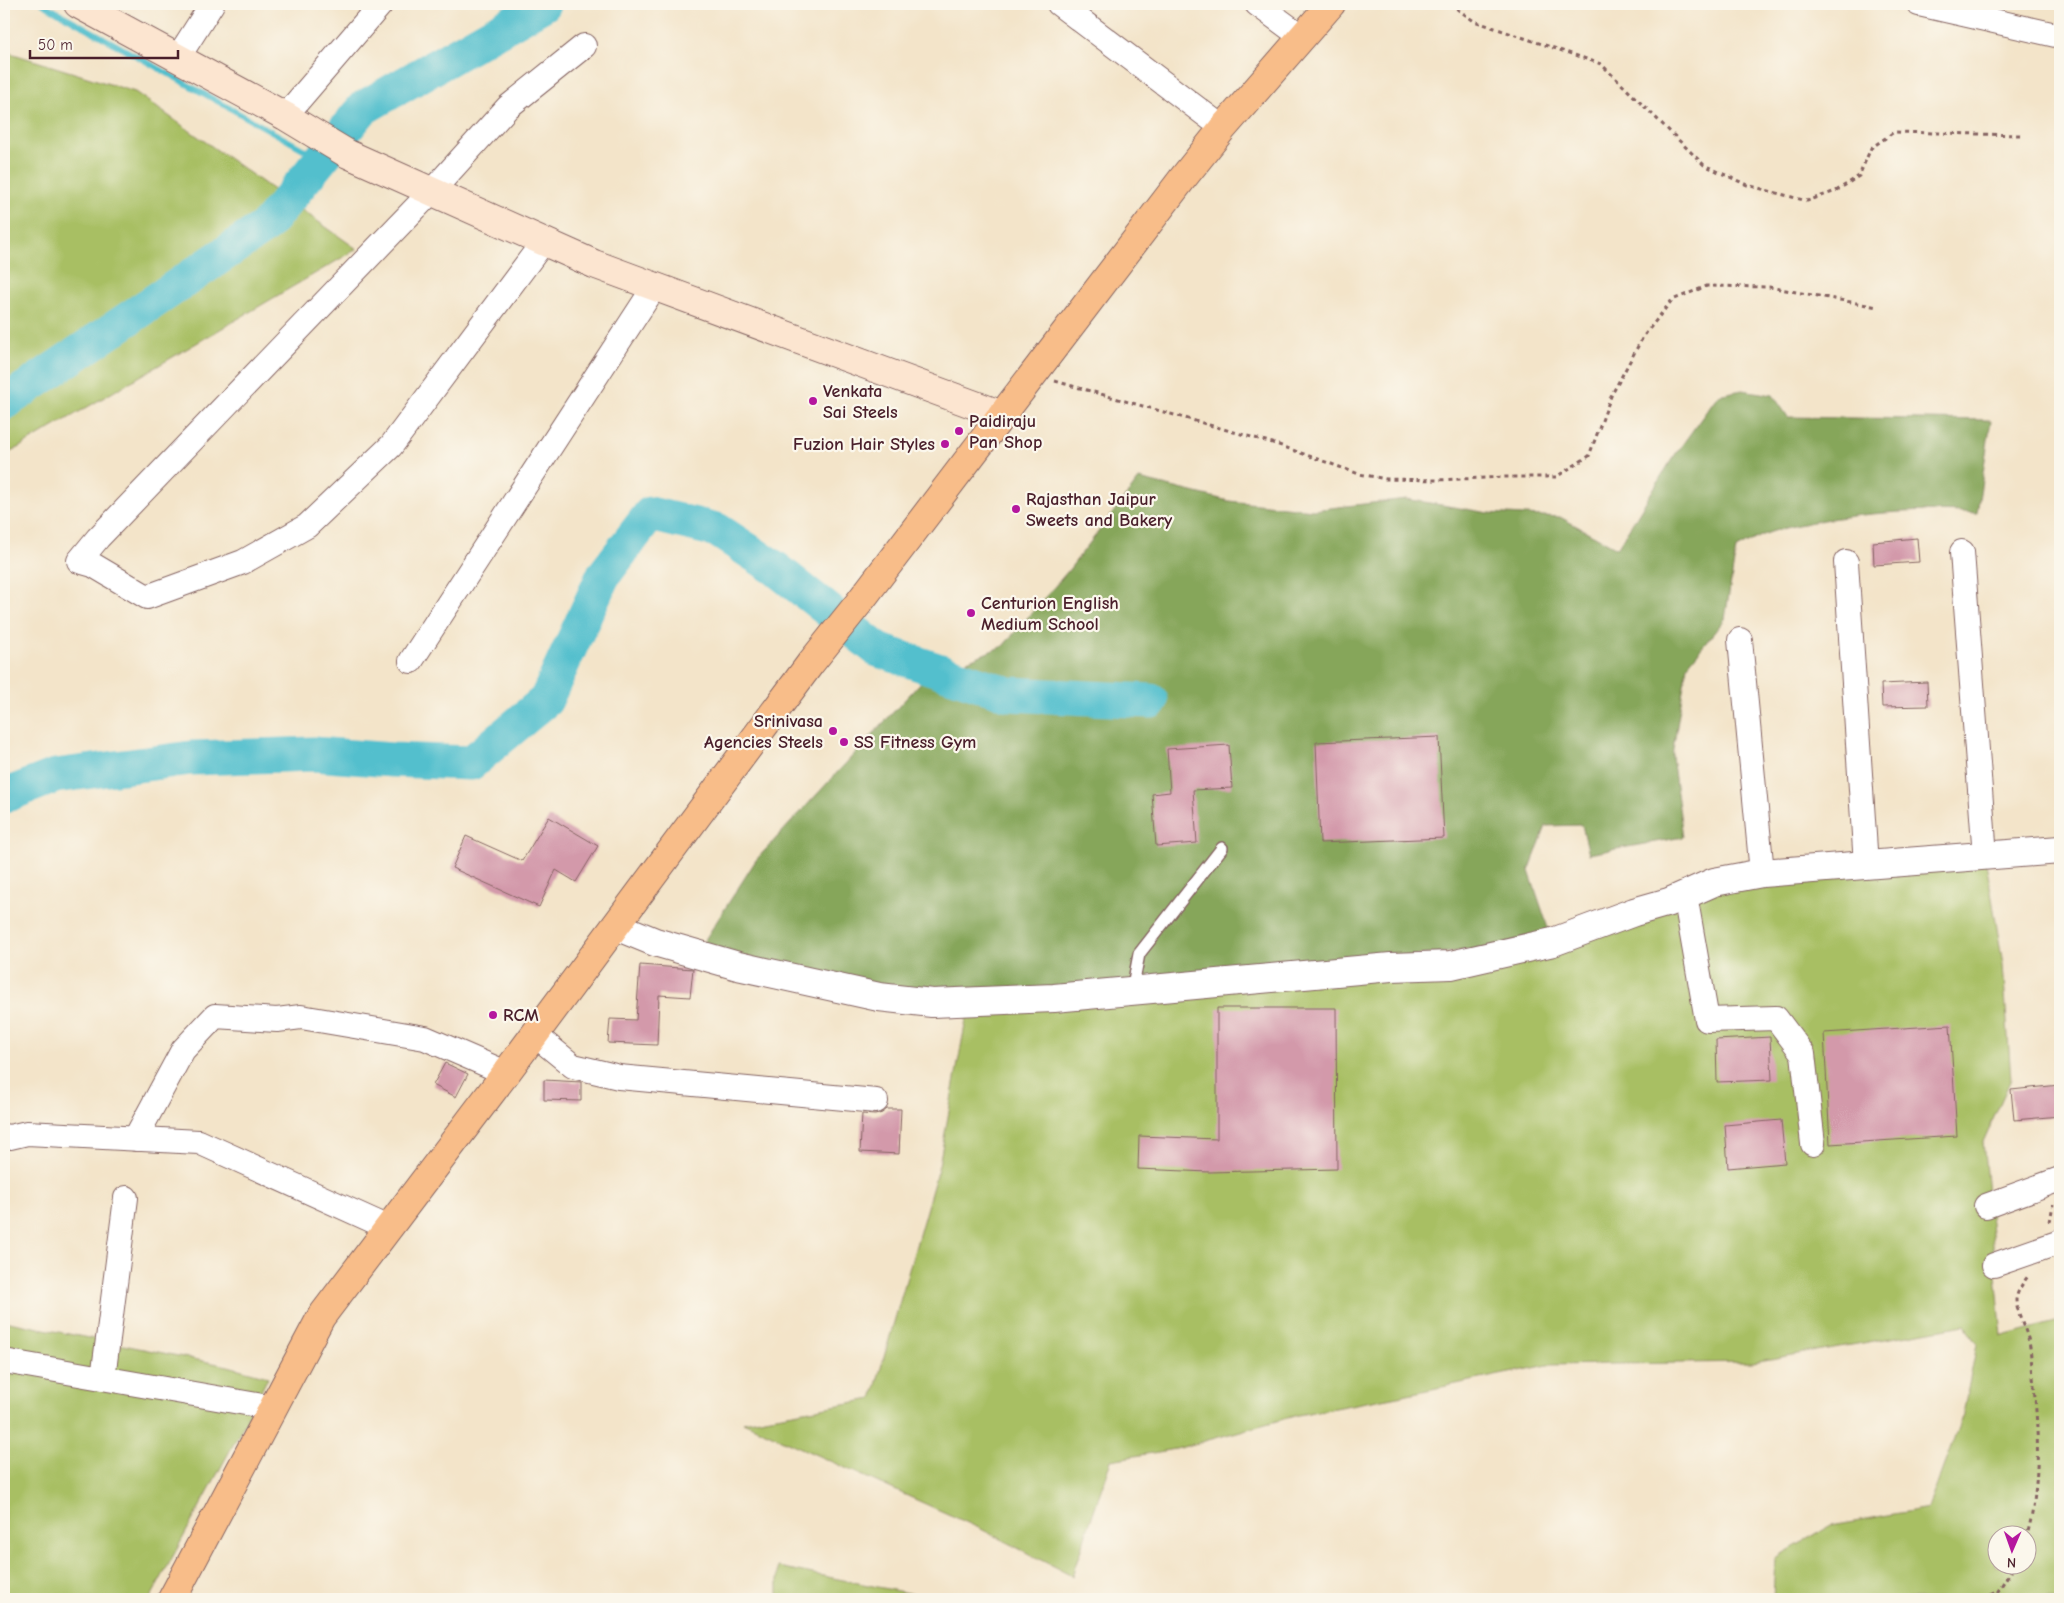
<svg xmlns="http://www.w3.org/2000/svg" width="2064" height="1603" font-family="'Comic Neue',sans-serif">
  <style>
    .green { fill: #a8bf64; stroke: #796f48; fill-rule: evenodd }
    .forest { fill: #86a65a; stroke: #686242 }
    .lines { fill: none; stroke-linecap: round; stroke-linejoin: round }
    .stream { stroke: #53bfcd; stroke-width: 5.5 }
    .river { stroke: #53bfcd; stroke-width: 35 }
    .building { fill: #d399aa }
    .service-casing { stroke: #856462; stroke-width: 14 }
    .minor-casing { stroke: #856462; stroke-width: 26 }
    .tertiary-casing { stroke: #856462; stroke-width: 30 }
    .secondary-casing { stroke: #856462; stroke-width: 30 }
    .primary-casing { stroke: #856462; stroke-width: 30 }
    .path { stroke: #856462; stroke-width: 3; stroke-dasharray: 4 4; stroke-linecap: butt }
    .service { stroke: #fff; stroke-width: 11 }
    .minor { stroke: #fff; stroke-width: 24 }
    .tertiary { stroke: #fff; stroke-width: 28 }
    .secondary { stroke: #fce5d0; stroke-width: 28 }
    .primary { stroke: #f8bd89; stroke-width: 28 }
    .poi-dot { fill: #b5179e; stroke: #fbf7ec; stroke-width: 2 }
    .labels { text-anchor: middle; stroke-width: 4.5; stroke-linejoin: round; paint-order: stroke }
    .poi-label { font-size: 18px; font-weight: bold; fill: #4a1f2b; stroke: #fbf7ec; text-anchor: start }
  </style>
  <rect width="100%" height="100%" fill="#fbf7ec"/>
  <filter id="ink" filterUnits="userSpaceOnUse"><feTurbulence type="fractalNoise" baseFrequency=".02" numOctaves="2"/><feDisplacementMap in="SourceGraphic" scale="10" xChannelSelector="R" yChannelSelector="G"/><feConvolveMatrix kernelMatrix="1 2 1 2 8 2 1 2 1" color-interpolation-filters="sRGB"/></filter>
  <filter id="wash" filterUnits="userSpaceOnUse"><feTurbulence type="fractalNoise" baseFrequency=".0096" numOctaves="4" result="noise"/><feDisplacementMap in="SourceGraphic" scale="20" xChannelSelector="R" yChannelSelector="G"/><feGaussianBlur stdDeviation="1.12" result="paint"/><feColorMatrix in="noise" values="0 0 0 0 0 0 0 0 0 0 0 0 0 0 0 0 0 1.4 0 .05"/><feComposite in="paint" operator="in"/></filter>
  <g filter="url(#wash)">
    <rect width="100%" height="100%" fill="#f3e4c9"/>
    <!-- green -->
    <path class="green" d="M 4,51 L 135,92 L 357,249 L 4,456 Z
      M 1985,856 L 2003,964 L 2011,1079 L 1983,1142 L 2002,1336 L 2000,1337 L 2058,1321 L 2060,1325 L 2060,1599 L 1773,1599 L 1775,1558 L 1832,1525 L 1928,1508 L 1963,1414 L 1977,1344 L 1965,1325 L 1753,1362 L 1548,1365 L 1403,1395 L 1298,1415 L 1176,1449 L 1111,1460 L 1072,1576 L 979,1528 L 743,1422 L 872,1399 L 939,1165 L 968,1009 L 1451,965 L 1685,895 ZM 1996,1536 L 2026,1536 L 2026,1566 L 1996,1566 Z
      M 4,1321 L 228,1366 L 268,1377 L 254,1406 L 150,1599 L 4,1599 Z
      M 778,1567 L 928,1597 L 926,1599 L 778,1599 Z"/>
    <!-- forest -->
    <path class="forest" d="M 1742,390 L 1773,395 L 1788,417 L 1991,420 L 1977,513 C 1916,508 1834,514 1774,531 C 1761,535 1748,543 1736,549 L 1725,619 L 1687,666 L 1672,756 L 1683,837 L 1589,854 L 1582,825 L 1546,826 L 1529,871 L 1553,942 L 932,1003 L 701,946 L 756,860 L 924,679 L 1003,646 L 1068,571 L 1139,479 L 1229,501 L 1313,510 L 1406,499 L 1489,513 L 1560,517 L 1617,548 L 1672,459 L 1718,395 Z"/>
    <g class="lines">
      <!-- stream -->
      <path class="stream" d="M 43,4 L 321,159"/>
      <!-- river -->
      <path class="river" d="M 4,403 L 267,225 L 363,108 L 544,4
        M 4,796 L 55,776 L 191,758 L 314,754 L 392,760 L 471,763 L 546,700 L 603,576 L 650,514 L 717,530 L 775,568 L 878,650 L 1009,694 L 1151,701"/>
    </g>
    <g id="blocks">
      <!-- building -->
      <path class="building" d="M 1917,538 L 1919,562 L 1874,565 L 1873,542 Z
        M 1927,682 L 1928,706 L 1882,707 L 1881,684 Z
        M 1439,737 L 1444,838 L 1320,843 L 1316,742 Z
        M 1229,745 L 1232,788 L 1193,790 L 1197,843 L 1156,846 L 1152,794 L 1170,792 L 1167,749 Z
        M 549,817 L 598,846 L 576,882 L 556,870 L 539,907 L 452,868 L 466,836 L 522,861 Z
        M 640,965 L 693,969 L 690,997 L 659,995 L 657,1045 L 608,1043 L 610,1019 L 636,1020 Z
        M 1217,1008 L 1336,1008 L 1337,1169 L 1209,1172 L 1138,1169 L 1139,1136 L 1217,1139 Z
        M 1950,1025 L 1957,1136 L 1830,1144 L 1824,1033 Z
        M 1770,1037 L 1772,1080 L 1717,1082 L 1716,1040 Z
        M 445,1063 L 468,1074 L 456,1097 L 433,1085 Z
        M 544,1080 L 581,1082 L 581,1101 L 544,1100 Z
        M 2060,1085 L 2060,1116 L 2014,1120 L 2011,1090 Z
        M 887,1109 L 901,1109 L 899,1154 L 860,1152 L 862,1114 L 875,1115 L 882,1113 Z
        M 1781,1120 L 1785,1163 L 1728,1168 L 1725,1125 Z"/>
    </g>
  </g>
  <g filter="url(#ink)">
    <use href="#blocks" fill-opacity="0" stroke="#856462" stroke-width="1"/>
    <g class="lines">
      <defs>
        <path id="service" d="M 1132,991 L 1139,954 L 1222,848"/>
        <path id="minor" d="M 1059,4 L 1223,128
          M 1257,4 L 1302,37
          M 1919,4 L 2060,36
          M 177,59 L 212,4
          M 285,116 L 381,4
          M 544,241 L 391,446 L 307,526 L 243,562 L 147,597 L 93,565 L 79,561 L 98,538 L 432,191 L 508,107 L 584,46
          M 1962,552 L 1985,856
          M 1846,562 L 1866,865
          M 1740,640 L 1762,873
          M 411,661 L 655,286
          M 1685,895 L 1707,1020 L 1776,1018 L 1803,1054 L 1813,1144
          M 535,1035 L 573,1066 L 619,1077 L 876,1101
          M 4,1136 L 10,1137 L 27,1133 L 199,1142 L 389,1228
          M 135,1139 L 183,1050 L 215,1016 L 277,1020 L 301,1017 L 425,1038 L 506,1073
          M 1986,1206 L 2060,1179
          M 1994,1265 L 2060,1242
          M 4,1361 L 274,1408
          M 103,1378 L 126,1198"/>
        <path id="tertiary" d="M 616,926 L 655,942 L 738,966 L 879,997 L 932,1003 L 1054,998 L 1391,967 L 1451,965 L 1553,942 L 1634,912 L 1669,902 L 1714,882 L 1762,873 L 2060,850"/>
        <path id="secondary" d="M 78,4 L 285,116 L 348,154 L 594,264 L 1002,415"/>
        <path id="primary" d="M 172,1599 L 321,1317 L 506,1073 L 810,664 L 858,604 L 1183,178 L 1223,128 L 1331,4"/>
      </defs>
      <!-- service casing -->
      <use href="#service" class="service-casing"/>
      <!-- minor casing -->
      <use href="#minor" class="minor-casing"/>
      <!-- tertiary casing -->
      <use href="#tertiary" class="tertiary-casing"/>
      <!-- secondary casing -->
      <use href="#secondary" class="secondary-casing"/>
      <!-- primary casing -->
      <use href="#primary" class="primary-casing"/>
      <!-- path -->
      <path class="path" d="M 1450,4 L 1474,21 L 1601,64 L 1704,165 L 1747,185 L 1807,201 L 1836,191 L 1859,176 L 1871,148 L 1894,132 L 2021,135
        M 1055,381 L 1276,444 L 1359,474 L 1386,479 L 1437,480 L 1507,477 L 1556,477 L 1589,456 L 1611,396 L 1643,337 L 1672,300 L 1707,286 L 1769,287 L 1878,307
        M 2050,1222 L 2053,1204
        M 2026,1539 C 2044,1477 2037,1411 2030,1348 C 2029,1334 2016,1312 2016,1300 C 2017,1291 2023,1283 2028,1276
        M 1984,1599 L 1997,1591
        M 1993,1599 L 2014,1566"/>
      <!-- service -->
      <use href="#service" class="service"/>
      <!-- minor -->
      <use href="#minor" class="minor"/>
      <!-- tertiary -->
      <use href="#tertiary" class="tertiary"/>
      <!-- secondary -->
      <use href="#secondary" class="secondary"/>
      <!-- primary -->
      <use href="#primary" class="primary"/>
    </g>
  </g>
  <!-- markers -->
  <g class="poi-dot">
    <circle cx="813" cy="401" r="5"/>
    <circle cx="959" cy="431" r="5"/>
    <circle cx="945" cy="444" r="5"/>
    <circle cx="1016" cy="509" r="5"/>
    <circle cx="971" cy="613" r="5"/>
    <circle cx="833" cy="731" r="5"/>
    <circle cx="844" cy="742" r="5"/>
    <circle cx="493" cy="1015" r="5"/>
  </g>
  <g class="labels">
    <!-- poi labels -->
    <g class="poi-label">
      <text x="823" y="397">Venkata<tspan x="823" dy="21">Sai Steels</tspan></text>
      <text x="969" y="427">Paidiraju<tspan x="969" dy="21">Pan Shop</tspan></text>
      <text x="935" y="450" text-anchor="end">Fuzion Hair Styles</text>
      <text x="1026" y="505">Rajasthan Jaipur<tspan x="1026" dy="21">Sweets and Bakery</tspan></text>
      <text x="981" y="609">Centurion English<tspan x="981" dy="21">Medium School</tspan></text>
      <text x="823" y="727" text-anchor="end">Srinivasa<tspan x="823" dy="21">Agencies Steels</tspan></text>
      <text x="854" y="748">SS Fitness Gym</text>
      <text x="503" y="1021">RCM</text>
    </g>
  </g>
  <!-- margin -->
  <rect width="2064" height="1603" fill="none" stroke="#fbf7ec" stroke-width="20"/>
  <!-- north arrow -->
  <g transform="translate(2012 1550) rotate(182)"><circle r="24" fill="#fbf7ec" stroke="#b4a19f"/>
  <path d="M0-4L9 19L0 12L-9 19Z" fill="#b5179e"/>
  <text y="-8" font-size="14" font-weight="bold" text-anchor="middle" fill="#4a1f2b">N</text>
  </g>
  <!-- scale -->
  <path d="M30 50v8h148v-8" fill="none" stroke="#4a1f2b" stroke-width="2.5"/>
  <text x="38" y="50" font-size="15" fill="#4a1f2b" stroke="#fbf7ec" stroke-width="4" paint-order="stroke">50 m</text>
</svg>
